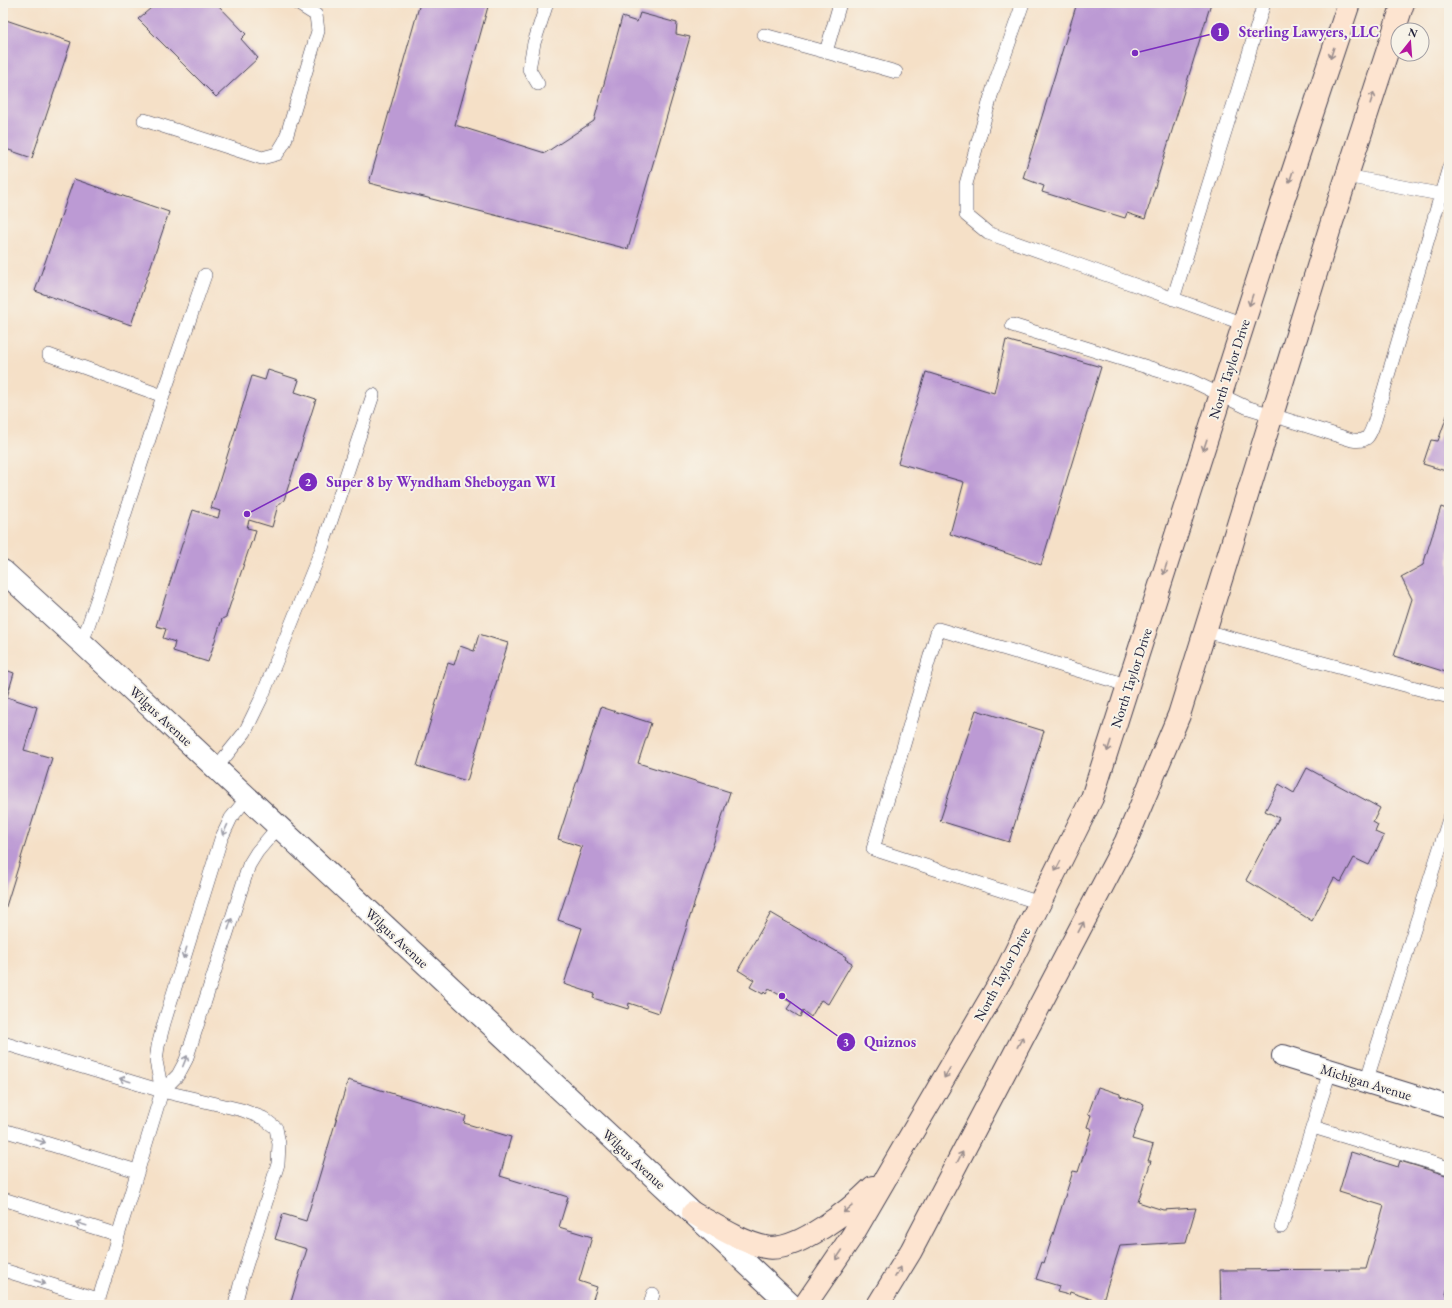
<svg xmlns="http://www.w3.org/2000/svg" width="1452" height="1308" font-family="'EB Garamond',serif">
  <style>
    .building { fill: #bc9ad4 }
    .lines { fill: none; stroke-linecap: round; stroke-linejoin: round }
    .service-casing { stroke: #423e50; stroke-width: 14 }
    .minor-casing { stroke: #423e50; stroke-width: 24 }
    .secondary-casing { stroke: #423e50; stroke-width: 24 }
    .service { stroke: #fff; stroke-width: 13 }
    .minor { stroke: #fff; stroke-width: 22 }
    .secondary { stroke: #fde4d0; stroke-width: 22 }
    .oneway { stroke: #9a8d8d }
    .oneway2 { stroke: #9c9ca7 }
    .labels { text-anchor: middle; stroke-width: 4; stroke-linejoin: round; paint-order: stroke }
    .street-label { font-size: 14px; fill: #22223b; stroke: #f7f3e8 }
    .leader { fill: none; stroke: #7b2cbf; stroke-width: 1.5 }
    .callout-dot { fill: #7b2cbf; stroke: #f7f3e8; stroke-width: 1.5 }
    .mark-label { font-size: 12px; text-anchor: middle; font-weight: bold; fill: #fff }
    .callout-label { font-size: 15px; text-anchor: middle; font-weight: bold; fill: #7b2cbf; stroke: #f7f3e8; stroke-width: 4; stroke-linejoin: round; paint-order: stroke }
  </style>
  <rect width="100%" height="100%" fill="#f7f3e8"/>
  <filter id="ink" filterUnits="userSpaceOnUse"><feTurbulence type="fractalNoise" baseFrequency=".025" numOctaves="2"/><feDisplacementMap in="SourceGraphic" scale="8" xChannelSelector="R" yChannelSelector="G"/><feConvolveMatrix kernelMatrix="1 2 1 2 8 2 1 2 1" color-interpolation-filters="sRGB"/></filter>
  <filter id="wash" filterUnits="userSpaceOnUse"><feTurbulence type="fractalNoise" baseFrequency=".012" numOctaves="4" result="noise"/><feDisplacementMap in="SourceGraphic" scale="16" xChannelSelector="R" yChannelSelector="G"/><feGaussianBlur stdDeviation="0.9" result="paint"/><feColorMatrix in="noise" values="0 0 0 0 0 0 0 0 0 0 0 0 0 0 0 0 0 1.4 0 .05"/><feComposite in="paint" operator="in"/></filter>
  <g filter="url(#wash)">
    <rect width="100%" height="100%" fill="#f5e0c7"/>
    <g id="blocks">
      <!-- building -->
      <path class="building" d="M 157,3 L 216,3 L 246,34 L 241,39 L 258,58 L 216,97 L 138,19 Z
        M 420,3 L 489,3 L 455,125 L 545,153 L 594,121 L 622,17 L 637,22 L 640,13 L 677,23 L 676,34 L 690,37 L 628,249 L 369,183 Z
        M 1077,3 L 1211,3 L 1145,219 L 1127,213 L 1125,218 L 1042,192 L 1044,186 L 1023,178 Z
        M 3,19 L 71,42 L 32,158 L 3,148 Z
        M 74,179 L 169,212 L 131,325 L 35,291 Z
        M 1006,340 L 1101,367 L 1041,565 L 950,534 L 964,482 L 898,463 L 926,372 L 994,393 Z
        M 268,370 L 299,380 L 295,392 L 316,399 L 284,500 L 278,505 L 272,527 L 249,520 L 247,528 L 256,530 L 253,541 L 251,543 L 226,617 L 222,619 L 208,662 L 173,651 L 175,642 L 163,638 L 166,629 L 156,626 L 193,510 L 218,518 L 220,511 L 211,508 L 252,376 L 265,380 Z
        M 1449,410 L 1449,472 L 1423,464 L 1431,440 L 1438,441 Z
        M 1441,507 L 1449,510 L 1449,673 L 1394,656 L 1412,599 L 1401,577 L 1423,565 Z
        M 479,634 L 508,643 L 467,781 L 417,766 L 448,663 L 454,665 L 460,646 L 474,651 Z
        M 3,669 L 14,673 L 7,697 L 37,707 L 24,750 L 52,758 L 3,916 Z
        M 601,707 L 651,723 L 638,763 L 730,792 L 659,1013 L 629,1003 L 628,1009 L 593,998 L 595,994 L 564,984 L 582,928 L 558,920 L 582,847 L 558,839 Z
        M 976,710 L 1044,731 L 1009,842 L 940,821 Z
        M 1307,768 L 1380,808 L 1373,822 L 1378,825 L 1375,832 L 1384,836 L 1369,865 L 1354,858 L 1341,882 L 1334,878 L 1312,921 L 1246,880 L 1279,818 L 1265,811 L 1279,784 L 1294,793 Z
        M 771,913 L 846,957 L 845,959 L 852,963 L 828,1004 L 821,1000 L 811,1017 L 803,1011 L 800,1017 L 787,1009 L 792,1002 L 769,989 L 766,994 L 764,992 L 763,994 L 750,987 L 754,980 L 738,970 Z
        M 348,1080 L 466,1116 L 464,1123 L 511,1137 L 500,1176 L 568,1197 L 559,1227 L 592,1237 L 579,1281 L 597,1287 L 591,1305 L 290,1305 L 307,1249 L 275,1239 L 283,1214 L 306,1221 Z
        M 1098,1087 L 1120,1094 L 1120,1096 L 1144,1104 L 1132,1139 L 1153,1145 L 1148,1161 L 1151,1161 L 1138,1202 L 1163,1210 L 1196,1208 L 1186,1242 L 1120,1246 L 1102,1303 L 1070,1292 L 1069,1295 L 1057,1292 L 1059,1286 L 1036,1279 L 1042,1262 L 1044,1263 L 1073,1171 L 1078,1172 L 1092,1129 L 1087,1127 L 1091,1115 L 1088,1114 Z
        M 1351,1152 L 1398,1167 L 1400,1161 L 1449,1176 L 1449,1283 L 1446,1294 L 1449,1296 L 1449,1305 L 1221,1305 L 1220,1270 L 1366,1269 L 1384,1206 L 1339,1192 Z"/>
    </g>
  </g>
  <g filter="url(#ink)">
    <use href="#blocks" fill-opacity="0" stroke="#423e50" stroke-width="1"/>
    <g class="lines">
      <defs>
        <path id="service" d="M 840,3 L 826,52 L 896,72
          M 1023,3 L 993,89 L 966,184 L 966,215 L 988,233 L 1079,265 L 1244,324
          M 764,35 L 826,52
          M 538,84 L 529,69 L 534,43 L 547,3
          M 144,120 L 262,158 L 277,154 L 285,141 L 318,31 L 316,15 L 297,3
          M 1347,176 L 1449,196
          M 1173,299 L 1238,90 L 1264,3
          M 1012,325 L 1192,381 L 1246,407 L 1352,440 C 1369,443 1370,434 1375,420 L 1449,167
          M 49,355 L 163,396
          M 1205,631 L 1449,697
          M 82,643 L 100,591 L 163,396 L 205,275
          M 216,768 L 245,732 L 261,699 L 322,548 L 373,395
          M 1040,903 L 873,849 L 938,629 L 1114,681 L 1128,687
          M 3,1043 L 162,1091 L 242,1110 L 263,1118 L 276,1128 L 279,1144 L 278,1164 L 240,1285 L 235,1305
          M 1366,1082 L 1449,819
          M 162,1091 L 156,1061 L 158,1046 L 164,1023 L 221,839 L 231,818 L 247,798
          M 1313,1127 L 1449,1168
          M 3,1130 L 137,1171
          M 3,1199 L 118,1235
          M 1281,1227 L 1330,1071
          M 3,1270 L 98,1299
          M 97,1305 L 162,1091 L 178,1075 L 186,1060 L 249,865 L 257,852 L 278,827
          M 650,1305 L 653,1294"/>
        <path id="minor" d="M 3,571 L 82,643 L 791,1305
          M 1283,1056 L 1449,1107"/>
        <path id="secondary" d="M 693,1213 C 715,1225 741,1242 765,1247 C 796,1254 852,1208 873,1187
          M 805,1305 L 852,1236 L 1004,975 L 1092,798 L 1276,222 L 1349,3
          M 878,1305 L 911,1251 L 1126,841 L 1179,715 L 1330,228 L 1403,3"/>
      </defs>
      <!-- service casing -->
      <use href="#service" class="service-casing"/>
      <!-- minor casing -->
      <use href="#minor" class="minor-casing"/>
      <!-- secondary casing -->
      <use href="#secondary" class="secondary-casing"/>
      <!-- service -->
      <use href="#service" class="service"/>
      <!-- minor -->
      <use href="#minor" class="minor"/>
      <!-- secondary -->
      <use href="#secondary" class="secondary"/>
    </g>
    <!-- one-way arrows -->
    <defs><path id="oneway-shaft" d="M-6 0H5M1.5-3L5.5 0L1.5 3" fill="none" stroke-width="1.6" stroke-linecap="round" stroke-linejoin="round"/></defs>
    <g class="oneway">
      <use href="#oneway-shaft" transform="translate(1332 53) rotate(108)"/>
      <use href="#oneway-shaft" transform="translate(1372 98) rotate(-72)"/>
      <use href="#oneway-shaft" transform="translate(1291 177) rotate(108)"/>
      <use href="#oneway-shaft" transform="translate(1251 300) rotate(108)"/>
      <use href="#oneway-shaft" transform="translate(1205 445) rotate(108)"/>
      <use href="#oneway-shaft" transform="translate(1165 569) rotate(108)"/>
      <use href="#oneway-shaft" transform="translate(1109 746) rotate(108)"/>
      <use href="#oneway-shaft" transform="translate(1058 866) rotate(117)"/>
      <use href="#oneway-shaft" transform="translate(1081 927) rotate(-62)"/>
      <use href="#oneway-shaft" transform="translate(1020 1042) rotate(-62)"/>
      <use href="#oneway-shaft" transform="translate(947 1073) rotate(120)"/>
      <use href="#oneway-shaft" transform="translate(960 1157) rotate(-62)"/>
      <use href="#oneway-shaft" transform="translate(848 1209) rotate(142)"/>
      <use href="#oneway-shaft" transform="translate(839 1255) rotate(124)"/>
      <use href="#oneway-shaft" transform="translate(898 1272) rotate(-59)"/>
    </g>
    <g class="oneway2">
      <use href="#oneway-shaft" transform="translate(225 830) rotate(115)"/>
      <use href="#oneway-shaft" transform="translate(230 924) rotate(-72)"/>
      <use href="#oneway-shaft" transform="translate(185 953) rotate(107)"/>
      <use href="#oneway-shaft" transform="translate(185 1061) rotate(-68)"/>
      <use href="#oneway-shaft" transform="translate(125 1080) rotate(-163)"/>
      <use href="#oneway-shaft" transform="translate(40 1141) rotate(17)"/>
      <use href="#oneway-shaft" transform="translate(81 1224) rotate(-163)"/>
      <use href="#oneway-shaft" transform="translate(40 1282) rotate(17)"/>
    </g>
  </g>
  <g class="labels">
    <!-- street labels -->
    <g class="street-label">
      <text transform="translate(1229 369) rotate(-72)" y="5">North Taylor Drive</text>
      <text transform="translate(1131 678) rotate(-72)" y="5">North Taylor Drive</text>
      <text transform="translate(161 716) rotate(43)" y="5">Wilgus Avenue</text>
      <text transform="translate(397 938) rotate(43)" y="5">Wilgus Avenue</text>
      <text transform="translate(1002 974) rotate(-62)" y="5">North Taylor Drive</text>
      <text transform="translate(1366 1082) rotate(17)" y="5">Michigan Avenue</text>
      <text transform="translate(634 1159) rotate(43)" y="5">Wilgus Avenue</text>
    </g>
  </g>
  <!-- callouts -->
  <path class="leader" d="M1135 53L1220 32M247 514L308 482M782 996L846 1042"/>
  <g class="callout-dot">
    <circle cx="1135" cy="53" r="4"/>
    <circle cx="247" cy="514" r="4"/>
    <circle cx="782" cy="996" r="4"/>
    <circle cx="1220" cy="32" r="10"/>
    <circle cx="308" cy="482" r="10"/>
    <circle cx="846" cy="1042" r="10"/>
  </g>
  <g class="mark-label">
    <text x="1220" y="36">1</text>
    <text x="308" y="486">2</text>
    <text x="846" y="1046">3</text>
  </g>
  <g class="callout-label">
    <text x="1309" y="37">Sterling Lawyers, LLC</text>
    <text x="441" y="487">Super 8 by Wyndham Sheboygan WI</text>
    <text x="890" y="1047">Quiznos</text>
  </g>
  <!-- margin -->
  <rect width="1452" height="1308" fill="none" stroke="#f7f3e8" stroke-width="16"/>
  <!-- north arrow -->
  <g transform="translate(1410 42) rotate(17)"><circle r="19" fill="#f7f3e8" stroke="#a29fa3"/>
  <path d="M0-3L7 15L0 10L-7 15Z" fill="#b5179e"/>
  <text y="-6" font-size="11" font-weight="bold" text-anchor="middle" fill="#22223b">N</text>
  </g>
</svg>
